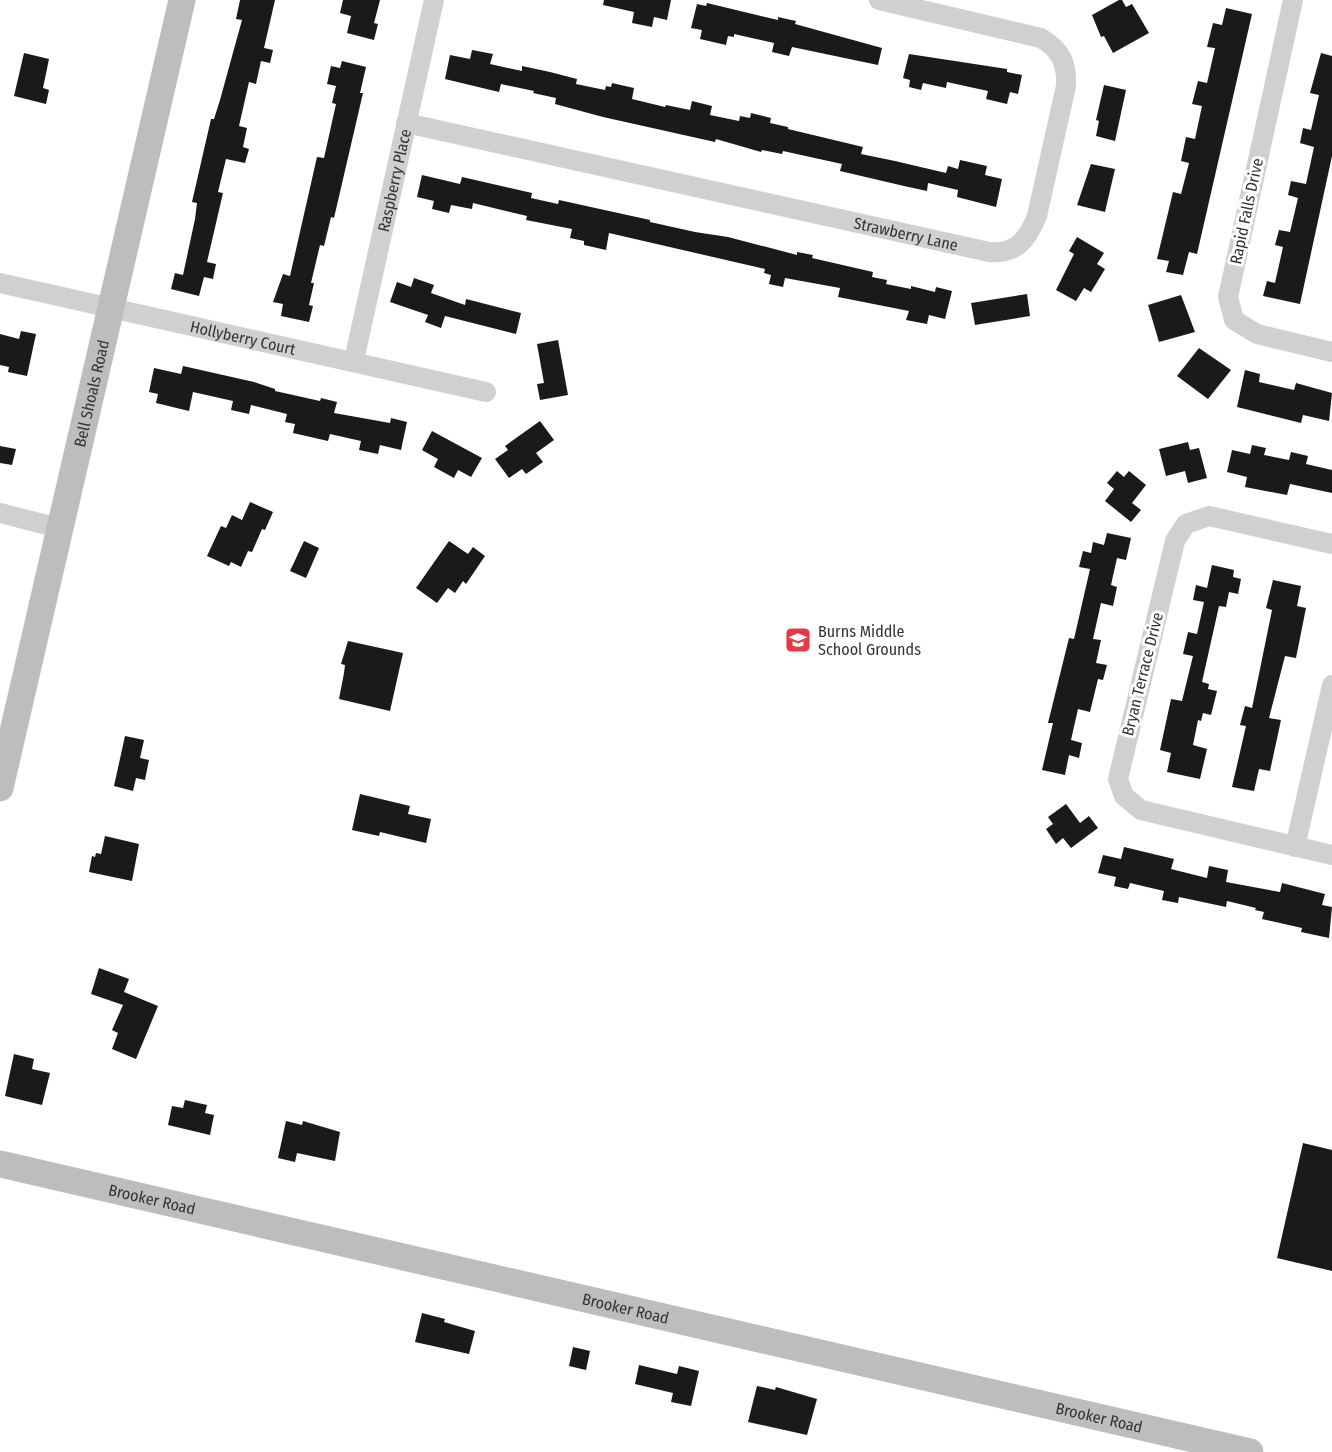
<svg xmlns="http://www.w3.org/2000/svg" width="1332" height="1452" font-family="'Fira Sans Condensed',sans-serif">
  <style>
    .building { fill: #1a1a1a }
    .lines { fill: none; stroke-linecap: round; stroke-linejoin: round }
    .street { stroke: #d0d0d0; stroke-width: 20 }
    .secondary { stroke: #bdbdbd; stroke-width: 27 }
    .labels { text-anchor: middle; stroke-width: 6; stroke-linejoin: round; paint-order: stroke }
    .street-label { font-size: 16px; fill: #333; stroke: #fff }
    .poi-label { font-size: 16px; fill: #333; stroke: #fff; text-anchor: start }
  </style>
  <rect width="100%" height="100%" fill="#fff"/>
  <!-- building -->
  <path class="building" d="M 240,0 L 275,0 L 264,48 L 273,50 L 270,63 L 261,61 L 256,84 L 249,82 L 239,126 L 247,128 L 243,147 L 249,149 L 245,163 L 226,159 L 218,192 L 223,193 L 207,262 L 216,264 L 213,279 L 204,277 L 199,296 L 171,289 L 175,273 L 183,275 L 195,219 L 197,203 L 192,202 L 211,119 L 214,119 L 220,100 L 242,20 L 236,19 Z
    M 343,0 L 380,0 L 374,23 L 378,24 L 374,40 L 347,33 L 351,16 L 340,13 Z
    M 604,0 L 671,0 L 667,20 L 654,17 L 652,27 L 632,23 L 634,12 L 603,5 Z
    M 1119,0 L 1122,0 L 1126,7 L 1132,4 L 1149,33 L 1113,53 L 1104,36 L 1101,37 L 1092,15 Z
    M 707,3 L 778,20 L 778,17 L 796,21 L 795,24 L 882,48 L 878,65 L 792,47 L 789,56 L 772,52 L 774,43 L 734,34 L 734,37 L 728,36 L 726,45 L 700,39 L 702,30 L 691,28 L 697,4 L 706,6 Z
    M 1226,8 L 1252,14 L 1197,254 L 1189,252 L 1183,275 L 1166,272 L 1169,261 L 1157,259 L 1173,192 L 1181,194 L 1189,163 L 1181,161 L 1186,137 L 1195,139 L 1202,106 L 1192,104 L 1198,81 L 1207,83 L 1215,48 L 1207,47 L 1213,23 L 1222,25 Z
    M 472,50 L 493,54 L 490,64 L 522,71 L 522,66 L 550,72 L 577,79 L 576,84 L 605,90 L 606,86 L 611,87 L 612,83 L 634,88 L 632,99 L 665,107 L 666,105 L 690,110 L 692,101 L 712,106 L 710,115 L 739,121 L 740,116 L 750,118 L 751,113 L 771,118 L 770,123 L 788,127 L 788,129 L 863,147 L 861,154 L 895,161 L 946,173 L 948,166 L 958,169 L 960,160 L 987,166 L 985,175 L 1002,179 L 996,207 L 957,197 L 958,190 L 928,183 L 927,191 L 904,186 L 840,171 L 842,164 L 783,151 L 782,154 L 762,150 L 761,152 L 716,139 L 715,142 L 603,117 L 555,104 L 556,98 L 533,93 L 534,91 L 501,84 L 499,92 L 445,79 L 450,55 L 470,59 Z
    M 24,53 L 49,59 L 43,88 L 49,90 L 46,104 L 14,96 Z
    M 1321,53 L 1332,56 L 1332,156 L 1300,304 L 1263,296 L 1267,281 L 1275,283 L 1283,247 L 1275,245 L 1279,230 L 1290,232 L 1298,198 L 1288,195 L 1291,181 L 1306,184 L 1314,147 L 1300,143 L 1303,128 L 1311,130 L 1319,95 L 1310,93 Z
    M 909,54 L 1007,69 L 1007,72 L 1022,75 L 1018,94 L 1010,92 L 1007,104 L 986,99 L 988,91 L 947,82 L 946,88 L 923,83 L 921,90 L 909,87 L 910,80 L 903,78 Z
    M 342,61 L 366,67 L 360,93 L 363,93 L 334,218 L 331,217 L 324,246 L 320,245 L 311,283 L 314,283 L 309,305 L 313,306 L 309,322 L 281,316 L 283,304 L 273,302 L 283,274 L 290,276 L 317,157 L 324,158 L 336,104 L 332,103 L 336,86 L 327,84 L 331,66 L 340,68 Z
    M 1104,85 L 1126,90 L 1115,141 L 1096,136 L 1099,121 L 1096,120 Z
    M 1091,164 L 1115,169 L 1105,212 L 1077,205 Z
    M 422,175 L 460,184 L 462,177 L 532,193 L 531,198 L 558,204 L 559,200 L 650,220 L 650,222 L 695,232 L 728,237 L 797,255 L 797,252 L 813,255 L 812,258 L 873,272 L 872,277 L 887,280 L 886,284 L 911,289 L 911,286 L 935,292 L 936,287 L 952,291 L 945,319 L 929,315 L 927,324 L 906,320 L 909,311 L 838,297 L 840,288 L 785,278 L 783,287 L 769,284 L 771,275 L 764,273 L 765,269 L 609,233 L 606,250 L 584,245 L 584,241 L 570,238 L 572,229 L 526,220 L 527,216 L 473,203 L 472,209 L 451,205 L 449,213 L 432,209 L 434,201 L 417,197 Z
    M 1077,237 L 1104,253 L 1097,264 L 1105,269 L 1091,292 L 1084,288 L 1076,301 L 1056,290 L 1074,254 L 1069,251 Z
    M 414,278 L 434,285 L 431,293 L 465,305 L 466,299 L 521,313 L 516,334 L 445,316 L 441,328 L 425,322 L 428,315 L 390,302 L 397,282 L 411,287 Z
    M 1027,294 L 1030,316 L 975,325 L 971,303 Z
    M 1181,295 L 1195,332 L 1159,342 L 1148,305 Z
    M 21,331 L 36,334 L 27,376 L 8,372 L 9,367 L 0,365 L 0,334 L 19,339 Z
    M 558,340 L 568,395 L 540,400 L 537,384 L 544,383 L 537,344 Z
    M 1199,348 L 1231,370 L 1208,399 L 1177,376 Z
    M 183,366 L 254,382 L 275,389 L 275,391 L 320,401 L 321,398 L 337,402 L 334,413 L 390,423 L 391,418 L 407,422 L 401,450 L 380,445 L 378,454 L 359,450 L 361,441 L 330,434 L 328,441 L 293,433 L 295,424 L 285,422 L 287,414 L 251,405 L 249,414 L 231,410 L 233,401 L 193,392 L 189,411 L 156,403 L 158,394 L 149,392 L 154,368 L 181,374 Z
    M 1245,370 L 1260,374 L 1259,382 L 1294,390 L 1296,383 L 1332,393 L 1329,421 L 1303,415 L 1301,423 L 1237,407 Z
    M 540,421 L 554,440 L 536,453 L 543,462 L 526,474 L 522,469 L 509,478 L 495,459 L 508,450 L 505,446 Z
    M 432,431 L 482,458 L 471,477 L 458,470 L 454,478 L 434,467 L 438,459 L 422,450 Z
    M 1188,442 L 1190,450 L 1199,448 L 1207,478 L 1188,483 L 1185,471 L 1166,476 L 1159,449 Z
    M 1252,445 L 1266,448 L 1264,455 L 1289,460 L 1291,452 L 1308,456 L 1306,464 L 1332,470 L 1332,493 L 1290,484 L 1287,495 L 1245,487 L 1247,477 L 1227,472 L 1232,450 L 1250,454 Z
    M 0,446 L 16,449 L 12,465 L 0,463 Z
    M 1117,471 L 1124,477 L 1129,471 L 1146,485 L 1132,503 L 1141,510 L 1131,522 L 1105,501 L 1114,489 L 1107,483 Z
    M 250,502 L 273,512 L 265,530 L 262,529 L 252,552 L 248,551 L 241,567 L 231,562 L 229,566 L 207,556 L 221,526 L 226,528 L 232,515 L 242,520 Z
    M 1107,533 L 1131,538 L 1126,560 L 1117,558 L 1111,585 L 1117,587 L 1113,606 L 1101,603 L 1093,639 L 1101,640 L 1096,663 L 1107,665 L 1103,680 L 1098,679 L 1090,712 L 1078,709 L 1071,740 L 1082,743 L 1079,758 L 1069,755 L 1065,775 L 1042,770 L 1053,723 L 1048,723 L 1069,638 L 1074,639 L 1090,569 L 1079,567 L 1083,551 L 1091,553 L 1093,542 L 1104,545 Z
    M 304,541 L 319,548 L 306,578 L 290,571 Z
    M 449,541 L 468,554 L 473,547 L 485,556 L 466,584 L 463,581 L 455,593 L 448,588 L 437,603 L 416,588 Z
    M 1212,565 L 1234,570 L 1233,577 L 1241,579 L 1238,594 L 1229,592 L 1226,607 L 1219,606 L 1202,682 L 1209,684 L 1208,689 L 1217,691 L 1211,715 L 1203,713 L 1201,721 L 1198,720 L 1193,745 L 1207,749 L 1200,779 L 1167,772 L 1171,753 L 1160,750 L 1171,699 L 1182,701 L 1193,656 L 1183,654 L 1188,632 L 1197,634 L 1204,602 L 1193,600 L 1196,585 L 1207,588 Z
    M 1273,580 L 1301,586 L 1297,606 L 1306,608 L 1296,658 L 1285,656 L 1269,718 L 1281,720 L 1270,771 L 1259,769 L 1254,791 L 1232,787 L 1246,726 L 1240,725 L 1245,706 L 1252,708 L 1259,674 L 1272,610 L 1266,608 Z
    M 348,641 L 403,653 L 390,711 L 339,699 L 344,673 L 345,665 L 341,664 Z
    M 125,736 L 144,740 L 140,758 L 149,760 L 145,780 L 136,778 L 133,791 L 114,786 Z
    M 360,794 L 410,806 L 408,814 L 431,819 L 426,843 L 380,832 L 379,836 L 352,830 Z
    M 1066,804 L 1080,823 L 1089,816 L 1098,828 L 1071,848 L 1063,838 L 1056,844 L 1046,829 L 1053,824 L 1048,817 Z
    M 105,836 L 139,844 L 132,881 L 89,872 L 92,856 L 95,857 L 96,853 L 101,854 Z
    M 1124,847 L 1174,859 L 1171,869 L 1207,878 L 1209,866 L 1228,870 L 1226,882 L 1280,892 L 1282,883 L 1325,894 L 1322,905 L 1332,907 L 1329,938 L 1301,932 L 1302,928 L 1262,919 L 1264,912 L 1255,910 L 1256,908 L 1227,901 L 1226,907 L 1179,897 L 1178,903 L 1162,900 L 1164,891 L 1130,883 L 1128,889 L 1114,886 L 1116,877 L 1098,873 L 1103,855 L 1121,859 Z
    M 99,968 L 129,979 L 124,992 L 158,1006 L 136,1059 L 112,1049 L 118,1033 L 112,1030 L 123,1005 L 91,994 Z
    M 14,1054 L 34,1059 L 32,1069 L 50,1073 L 42,1105 L 5,1096 Z
    M 185,1100 L 207,1105 L 205,1113 L 214,1115 L 210,1135 L 168,1125 L 172,1106 L 183,1108 Z
    M 286,1121 L 302,1125 L 303,1121 L 340,1132 L 335,1161 L 297,1153 L 295,1162 L 278,1158 Z
    M 1303,1143 L 1332,1150 L 1332,1271 L 1277,1258 Z
    M 422,1313 L 445,1319 L 444,1322 L 475,1331 L 469,1354 L 415,1342 Z
    M 573,1347 L 590,1351 L 586,1370 L 569,1366 Z
    M 639,1365 L 677,1374 L 679,1366 L 699,1371 L 691,1406 L 671,1402 L 673,1393 L 635,1384 Z
    M 757,1386 L 775,1390 L 776,1387 L 817,1399 L 807,1435 L 748,1422 Z"/>
  <g class="lines">
    <!-- street -->
    <g class="street">
      <path d="M 1293,0 L 1228,297 L 1234,320 L 1257,334 L 1332,352"/>
      <path id="s1" d="M 406,123 L 989,252 C 1017,254 1027,240 1037,216 L 1066,86 C 1067,63 1061,50 1041,38 L 879,0"/>
      <path id="s2" d="M 0,283 L 486,392"/>
      <path id="s3" d="M 354,360 L 434,0"/>
      <path d="M 0,513 L 59,528"/>
      <path d="M 1332,544 L 1209,516 L 1186,524 L 1175,541 L 1118,779 L 1124,796 L 1141,810 L 1332,855"/>
      <path d="M 1295,847 L 1332,685"/>
    </g>
    <!-- secondary -->
    <g class="secondary">
      <path id="s4" d="M 0,788 L 182,0"/>
      <path id="s5" d="M 0,1164 L 1250,1452"/>
    </g>
  </g>
  <!-- icons -->
  <defs>
    <symbol id="school-square" viewBox="-11 -11 22 22"><rect x="-9" y="-9" width="18" height="18" rx="4" fill="#e63946" stroke="#fff"/><path d="M0-5L7-2L0 1L-7-2ZM-4 1L0 2.5L4 1V4Q0 6-4 4Z" fill="#fff"/></symbol>
  </defs>
  <g fill-rule="evenodd">
    <use href="#school-square" x="783" y="625" width="30" height="30"/>
  </g>
  <g class="labels">
    <!-- street labels -->
    <g class="street-label">
      <text dy="6" stroke="none"><textPath href="#s3" startOffset="184">Raspberry Place</textPath></text>
      <text transform="translate(1246 211) rotate(-78)" y="6">Rapid Falls Drive</text>
      <text dy="6" stroke="none"><textPath href="#s1" startOffset="512">Strawberry Lane</textPath></text>
      <text dy="6" stroke="none"><textPath href="#s2" startOffset="249">Hollyberry Court</textPath></text>
      <text dy="6" stroke="none"><textPath href="#s4" startOffset="405">Bell Shoals Road</textPath></text>
      <text transform="translate(1142 674) rotate(-76)" y="6">Bryan Terrace Drive</text>
      <text dy="6" stroke="none"><textPath href="#s5" startOffset="156">Brooker Road</textPath></text>
      <text dy="6" stroke="none"><textPath href="#s5" startOffset="642">Brooker Road</textPath></text>
      <text dy="6" stroke="none"><textPath href="#s5" startOffset="1128">Brooker Road</textPath></text>
    </g>
    <!-- poi labels -->
    <g class="poi-label">
      <text x="818" y="637">Burns Middle<tspan x="818" dy="18">School Grounds</tspan></text>
    </g>
  </g>
</svg>
